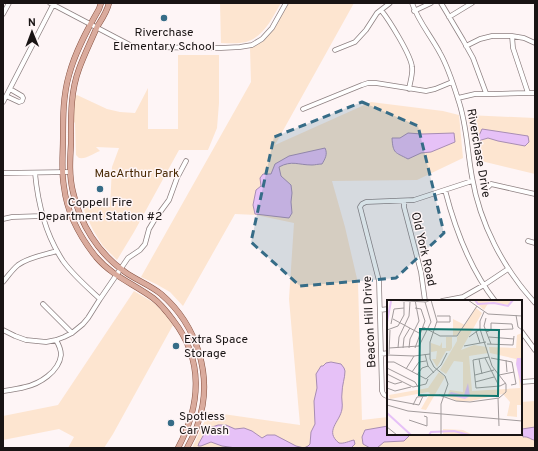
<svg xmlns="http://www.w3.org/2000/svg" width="538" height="451" font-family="Overpass,sans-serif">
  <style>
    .green { fill: #fde5d0 }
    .water { fill: #e6c1f7; stroke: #a88db3 }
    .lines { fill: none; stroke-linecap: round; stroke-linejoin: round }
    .minor-casing { stroke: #8e8182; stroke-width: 5.5 }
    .major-casing { stroke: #875242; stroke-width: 6 }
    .minor { stroke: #fff; stroke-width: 4 }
    .major { stroke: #daab9d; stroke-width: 5 }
    .marked { fill: #366c87; fill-opacity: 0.2; stroke: #366c87; stroke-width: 3; stroke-dasharray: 8 5; stroke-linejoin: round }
    .poi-dot { fill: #366c87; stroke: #fef5f6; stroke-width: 1.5 }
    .labels { text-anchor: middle; stroke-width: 3; stroke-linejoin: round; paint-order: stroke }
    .poi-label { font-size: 12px; fill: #191414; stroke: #fef5f6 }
    .street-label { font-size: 12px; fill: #191414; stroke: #fef5f6 }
    .park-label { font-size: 12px; fill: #472702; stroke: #fef5f6 }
    .inset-river { fill: none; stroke: #e6c1f7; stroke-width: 2 }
    .inset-road { fill: none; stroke: #a29b9c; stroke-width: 1 }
    .view { fill: #0f766e; fill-opacity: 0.15; stroke: #0f766e; stroke-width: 2 }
    .inset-edge { fill: none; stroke: #191414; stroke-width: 2 }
  </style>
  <rect width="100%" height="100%" fill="#fef5f6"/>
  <!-- green -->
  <path class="green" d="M 220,3 L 281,3 C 272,18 264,37 246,42 C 238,44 229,43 221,43 Z
    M 288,3 L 354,3 L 275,145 L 371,102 L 443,111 L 459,115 L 463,158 L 417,180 L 332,181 L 345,227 L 358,283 L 362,420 L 388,417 L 388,434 L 521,434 L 521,402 L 535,401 L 535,448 L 192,448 L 209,412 L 300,425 L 289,299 L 294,223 L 256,215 L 235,214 L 183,306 L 170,292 L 156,284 L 141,277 L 251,82 L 250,48 L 267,37 L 275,27 Z
    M 178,55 L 219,55 L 219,103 L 217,128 L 208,150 L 179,150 L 134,232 L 117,260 L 103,246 L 93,230 L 82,206 L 110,207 L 112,167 L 119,148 L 96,147 L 100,151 C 92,154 87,159 79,158 L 76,155 L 75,123 L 73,121 L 73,98 L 77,95 L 107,109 L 120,112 L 135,113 L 148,88 L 148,129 L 178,129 Z
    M 467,115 L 535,118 L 535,174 L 477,160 Z
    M 134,291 L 154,303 L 163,312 L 173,325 L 113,434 L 104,448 L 68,448 L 74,437 L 59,429 L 3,440 L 3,416 L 58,405 Z"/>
  <!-- water -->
  <path class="water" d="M 482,129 L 528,136 L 529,142 L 525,146 L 498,141 L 488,138 L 478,141 L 478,138 Z
    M 408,133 L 422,134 L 454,133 L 455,142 L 431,152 L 421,153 L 408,159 C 395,152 393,154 392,138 L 400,138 Z
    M 325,148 C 328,154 325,159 322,164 C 318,164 315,165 312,165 C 298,165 292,160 279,167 L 281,176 L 291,185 L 292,193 L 291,202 L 292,213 L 289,218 L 255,214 L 253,205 L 256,190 L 261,186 L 260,178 L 263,174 L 271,174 L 275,164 L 289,156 Z
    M 331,362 L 341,364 L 344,368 L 345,371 C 345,378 342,385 342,393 C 341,398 343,404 342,409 C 340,422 324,431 339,443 C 344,444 349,441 354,440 L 355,444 L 351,448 L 236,448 L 222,446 L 211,442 L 201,446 L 198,446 L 199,443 L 207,429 L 218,425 L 226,425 L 235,429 L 244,428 L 252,431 L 262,438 L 267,435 L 275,435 L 296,446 L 304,448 L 308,446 L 310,444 L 311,432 L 315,424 L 314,401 L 317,388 L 316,374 L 321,366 L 323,366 L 326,363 Z
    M 388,426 L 388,434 L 411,434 L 404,441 L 384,442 L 377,448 L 370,448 L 363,444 L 362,437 L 365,430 Z
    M 535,427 L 535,440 C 531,440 528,436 523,437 L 522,429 Z"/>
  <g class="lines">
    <defs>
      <path id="minor" d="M 50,3 L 130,45 L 136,47 L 221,48 L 240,47 L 252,45 L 262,39 L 272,28 L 286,3
        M 412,3 C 418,21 431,36 440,53 C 448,67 453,83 458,99 C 467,124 467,150 472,177 C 480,224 503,268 535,303
        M 441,3 L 463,40 L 473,58 L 486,93
        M 381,10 C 389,20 411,55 412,67 C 413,74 410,82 409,89
        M 414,11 L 431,3
        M 3,14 L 9,3
        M 449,17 L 472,3
        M 512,36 L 513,48 L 528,93
        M 466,46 L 480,39 L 492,36 L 512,36 L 524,38 L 535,43
        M 335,50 L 355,42 L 366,30 L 377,13 L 390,3
        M 6,96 L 19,102 L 22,101 L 23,98 L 22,96 L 10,89
        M 458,98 L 475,94 L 494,94 L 528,93 L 535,93
        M 3,102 L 54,3
        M 303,109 L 362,85 L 368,83 L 376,83 L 426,91 L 435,89 L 452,82
        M 3,173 L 70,172
        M 35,173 C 38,205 45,234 63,261 C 73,275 87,287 100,299
        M 488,187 L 491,184 L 535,194
        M 445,190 C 455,229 470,269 495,301
        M 404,201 L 404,207 L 421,272 L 425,301
        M 3,219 L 12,217 L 42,216
        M 528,241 L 535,243
        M 3,282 C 8,276 12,270 18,265 C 29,257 44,255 57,251
        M 442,301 L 463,297 L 484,285 L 508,269
        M 43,304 L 72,333
        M 380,310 L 388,309
        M 3,330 L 15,336 L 26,340 L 46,342 L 56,340 L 64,337 L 72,333 L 83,324 L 88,318 L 100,299 L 128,258 L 140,250 L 145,244 L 149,229 L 155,219 L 169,200 L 177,178 L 186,161
        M 521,331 L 535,350
        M 381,354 L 388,353
        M 521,382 L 535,381
        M 3,391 C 10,390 18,389 25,387 C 39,384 59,372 61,355 C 61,350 59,345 56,340
        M 388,396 C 384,396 383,394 382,391 L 379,281 L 360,207 L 362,204 L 366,202 L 414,200 L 472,181"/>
      <path id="major" d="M 101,3 L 99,9 C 87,30 75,52 69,75 C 63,96 63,117 63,138 C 63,154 61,171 64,187 C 67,213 80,237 96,257 C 112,276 134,284 153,298 C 161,304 167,312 173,320 C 204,360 201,405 178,448
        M 109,3 C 107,12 102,19 97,27 C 91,41 84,55 79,69 C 70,93 71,119 71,144 C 70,160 69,176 73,192 C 80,224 98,253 125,272 C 136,280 150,285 161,294 C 197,325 214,377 198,423 C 196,432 191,440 187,448"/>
    </defs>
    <!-- minor casing -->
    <use href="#minor" class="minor-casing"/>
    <!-- major casing -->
    <use href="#major" class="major-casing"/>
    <!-- minor -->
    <use href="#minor" class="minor"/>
    <!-- major -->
    <use href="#major" class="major"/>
  </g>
  <!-- marked area -->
  <path class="marked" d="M 362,102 L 418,126 L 444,233 L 396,278 L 300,286 L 251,242 L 274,137 Z"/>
  <!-- markers -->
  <g class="poi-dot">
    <circle cx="164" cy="18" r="4"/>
    <circle cx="100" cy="189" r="4"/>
    <circle cx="176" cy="346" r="4"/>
    <circle cx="171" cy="423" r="4"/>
  </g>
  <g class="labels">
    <!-- poi labels -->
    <g class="poi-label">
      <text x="164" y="36">Riverchase<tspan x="164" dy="14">Elementary School</tspan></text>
      <text x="100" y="206">Coppell Fire<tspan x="100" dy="14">Department Station #2</tspan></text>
      <text x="184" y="343" text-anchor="start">Extra Space<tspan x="184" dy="14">Storage</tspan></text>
      <text x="179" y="420" text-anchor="start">Spotless<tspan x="179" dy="14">Car Wash</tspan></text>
    </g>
    <!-- street labels -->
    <g class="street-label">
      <text transform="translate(479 153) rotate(80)" y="4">Riverchase Drive</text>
      <text transform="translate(424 249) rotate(77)" y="4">Old York Road</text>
      <text transform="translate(369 322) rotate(-93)" y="4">Beacon Hill Drive</text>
    </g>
    <!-- park labels -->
    <g class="park-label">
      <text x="137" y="177">MacArthur Park</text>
    </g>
  </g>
  <!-- overview -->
  <g transform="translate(387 300)">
    <rect width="135" height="135" fill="#fef5f6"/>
    <path d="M 86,0 L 124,0 L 122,5 L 102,2 L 97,10 ZM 89,8 L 95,13 L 74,50 L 87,45 L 100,47 L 101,53 L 82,56 L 85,91 L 133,88 L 129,59 L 103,53 L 102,47 L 129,48 L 130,35 L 135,33 L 135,105 L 130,105 L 130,117 L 120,116 L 123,102 L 116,94 L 84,101 L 70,101 L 60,96 L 63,90 L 76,92 L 76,62 L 67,61 L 59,74 L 53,70 L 70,41 L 70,37 ZM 66,19 L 78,25 L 70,35 L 66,36 ZM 59,37 L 65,37 L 65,48 L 63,51 L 59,51 L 50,67 L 45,59 L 49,59 L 50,51 L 44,52 L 44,43 L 53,46 L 55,42 L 55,48 L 59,48 ZM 52,72 L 58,77 L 39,110 L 34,109 L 43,93 L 41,92 L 3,99 L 2,95 L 41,88 ZM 56,129 L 76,130 L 86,135 L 56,135 Z" fill="#fde5d0"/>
    <path d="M 130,58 L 135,58 L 134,85 L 129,64 ZM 81,83 L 83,96 L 78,99 L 61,95 L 64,92 L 77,95 Z" fill="#e6c1f7"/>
    <path class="inset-river" d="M 88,0 L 91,4 L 107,3 L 121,6 L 126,0M 0,22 L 4,1M 0,113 L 24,135M 42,135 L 44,132 L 67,131 L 82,135"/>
    <path class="inset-road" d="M 2,0 L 39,2 L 44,0M 44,0 L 50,21 L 43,42 L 43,59 L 47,67 L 58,76 L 61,84 L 54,104 L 54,135M 81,0 L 101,14 L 135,16M 129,15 L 131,27 L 135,30M 99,18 L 97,26 L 104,44M 6,19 L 32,33M 50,22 L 63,22 L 63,16 L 50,16M 4,24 L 7,9 L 17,8M 36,27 L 53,36 L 70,36 L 90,6M 0,30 L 11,26 L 17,15 L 17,2M 89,31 L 93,43M 99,32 L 104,30 L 126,29 L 125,24 L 104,23 L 104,30M 82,37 L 93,29M 102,37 L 127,39M 100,44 L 126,45 L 127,36M 77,46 L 99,42M 2,48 L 32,46 L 44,22 L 38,2M 11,48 L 12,37 L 22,16 L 23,2M 16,48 L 17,38 L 23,28M 22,48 L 23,39 L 32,21 L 28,0M 28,48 L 38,21 L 34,9 L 28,8M 2,54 L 3,30M 38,54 L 41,66 L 47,73M 0,55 L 27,56M 102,57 L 86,60 L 89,88 L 113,86 L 119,83M 98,58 L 112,86M 104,58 L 125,62 L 129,84 L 124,85M 92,59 L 95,74M 119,60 L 120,72M 0,62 L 7,62 L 39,79 L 54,65 L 60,53M 0,68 L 28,82 L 31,87M 19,69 L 27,56 L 43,54M 25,72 L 32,62 L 39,61M 0,74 L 26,87 L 39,84 L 41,79M 30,75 L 35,68 L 41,66M 88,75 L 107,70M 112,75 L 127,72M 0,81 L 8,84 L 15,82M 88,82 L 107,77M 0,88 L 8,91 L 24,87M 52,95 L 69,101 L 83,102 L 112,98 L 119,92 L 119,84 L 105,66 L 93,29 L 93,21 L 97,12M 111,98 L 112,126M 0,99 L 32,105 L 36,96M 0,105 L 21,111 L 135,121M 26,105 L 30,97 L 40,96M 22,120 L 40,126 L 40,117 L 37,116M 0,127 L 10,135"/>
    <path class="view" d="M 33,29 L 112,30 L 111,96 L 32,95 Z"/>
    <rect width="135" height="135" class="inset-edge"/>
  </g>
  <!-- border -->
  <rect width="538" height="451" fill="none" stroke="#191414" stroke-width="8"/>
  <!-- north arrow -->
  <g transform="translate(32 32) rotate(359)" stroke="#fef5f6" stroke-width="3" paint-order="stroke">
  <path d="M0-3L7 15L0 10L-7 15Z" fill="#191414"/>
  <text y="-6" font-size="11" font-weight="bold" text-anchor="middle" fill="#191414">N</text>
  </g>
</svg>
